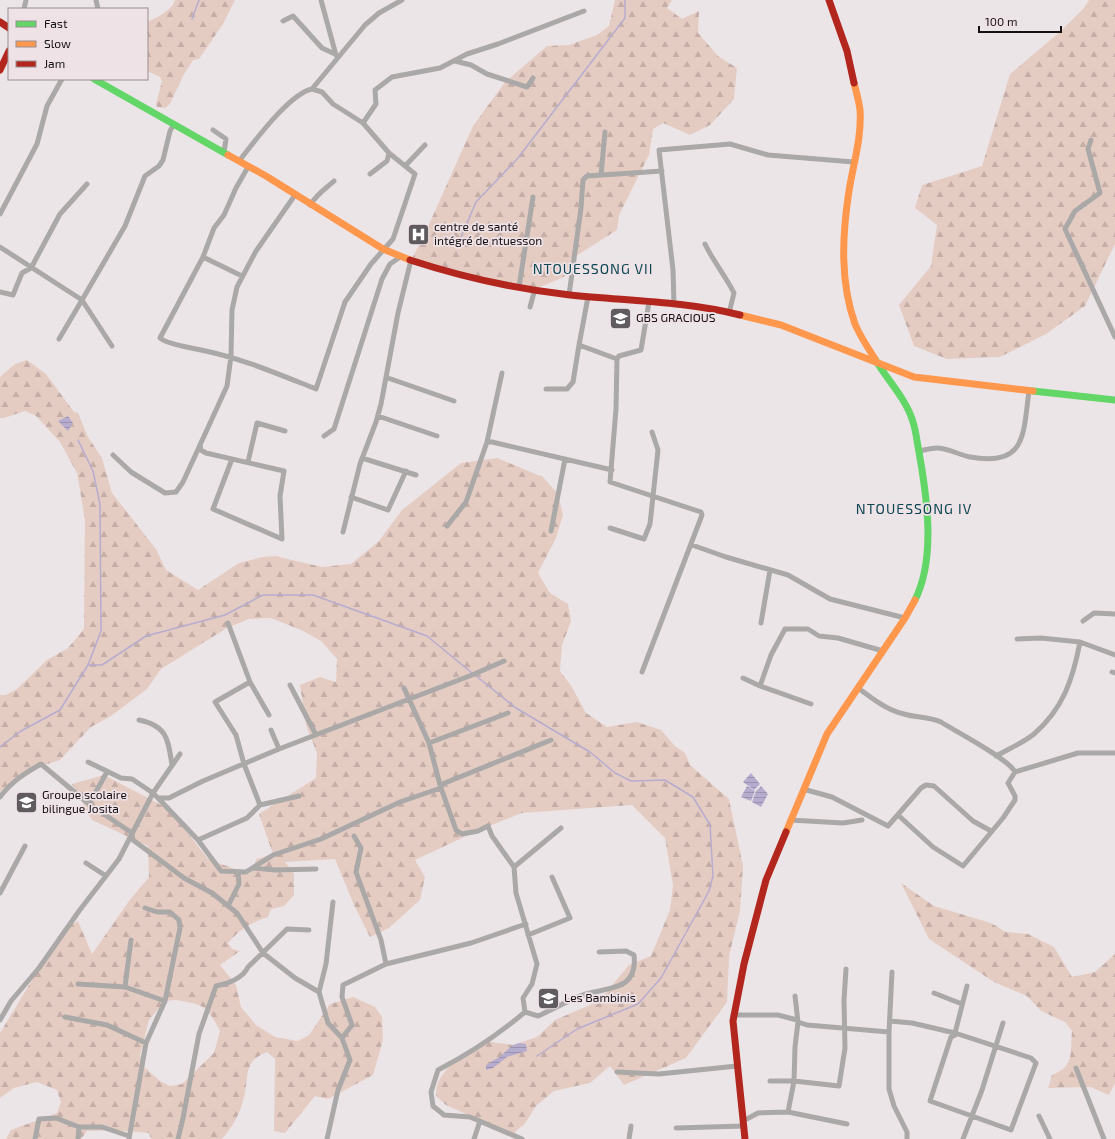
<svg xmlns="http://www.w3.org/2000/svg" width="1115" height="1139" font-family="'Exo 2',sans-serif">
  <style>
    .forest { fill: url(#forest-firs); fill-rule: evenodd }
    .water { fill: url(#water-rules) }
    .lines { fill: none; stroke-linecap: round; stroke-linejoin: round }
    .stream { stroke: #b6acce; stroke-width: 1.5 }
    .street { stroke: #aba8a8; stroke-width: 5 }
    .fast { stroke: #63d668; stroke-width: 7 }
    .slow { stroke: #ff974d; stroke-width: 7 }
    .jam { stroke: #b3261e; stroke-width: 7 }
    .labels { text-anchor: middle; stroke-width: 3.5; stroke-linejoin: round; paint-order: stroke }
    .poi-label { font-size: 12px; fill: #151113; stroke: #efe2e7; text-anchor: start }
    .quarter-label { font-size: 14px; letter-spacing: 1px; fill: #0a4752; stroke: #efe2e7 }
  </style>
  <defs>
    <pattern id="forest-firs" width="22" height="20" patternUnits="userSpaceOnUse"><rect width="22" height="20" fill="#e5ccc3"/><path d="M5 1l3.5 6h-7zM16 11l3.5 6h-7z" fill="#c4aea7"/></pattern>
    <pattern id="water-rules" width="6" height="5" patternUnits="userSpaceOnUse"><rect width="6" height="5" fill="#b6acce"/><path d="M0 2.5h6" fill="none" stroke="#9c93b0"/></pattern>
  </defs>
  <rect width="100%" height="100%" fill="#ece5e8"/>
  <!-- forest -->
  <path class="forest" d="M 175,0 L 235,0 L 223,24 L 199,59 L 193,60 L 183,76 L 170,104 L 165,108 L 157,107 L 156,104 L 162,81 L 160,77 L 147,71 L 147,22 C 157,18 172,10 175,0 Z
    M 615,0 L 672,0 L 667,8 L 682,19 L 699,11 L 698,33 L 718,56 L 737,68 L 734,99 L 710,125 L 690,135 L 663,123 L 653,129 L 649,155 L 619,215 L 617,230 L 576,256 L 564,277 L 535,289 L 519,287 L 411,260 L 422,240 L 473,126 L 505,82 L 547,46 L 569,45 L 597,35 L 609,26 Z
    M 1089,0 L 1115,0 L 1115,244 L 1085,306 L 1046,334 L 1000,357 L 947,359 L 914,346 L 899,305 L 931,266 L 937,225 L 915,208 L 922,185 L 982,166 L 1010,74 L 1061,31 L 1085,7 Z
    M 27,360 L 46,374 L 74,412 L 78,413 L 88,437 L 102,458 L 112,493 L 156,549 L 166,570 L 198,590 L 239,563 L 263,557 L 275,556 L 322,567 L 351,564 L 379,541 L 402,510 L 461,463 L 497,458 L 543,477 L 558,494 L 563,515 L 556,538 L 538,573 L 550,593 L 568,604 L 571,621 L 562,645 L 560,671 L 572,687 L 586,713 L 607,727 L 637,722 L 661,730 L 675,746 L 685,753 L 690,765 L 729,799 L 743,866 L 740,911 L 729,956 L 727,1002 L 686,1058 L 624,1085 L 610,1066 L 590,1083 L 554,1091 L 536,1106 L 524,1125 L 518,1129 L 513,1135 L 446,1105 L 436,1096 C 435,1069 465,1055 484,1041 L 513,1045 L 537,1037 L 555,1020 L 599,1001 L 629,965 L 651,956 L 670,910 L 673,885 L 665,838 L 632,805 L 522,813 L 479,830 L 415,860 L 425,877 L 420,900 L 389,928 L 370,937 L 354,905 L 335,859 L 285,862 L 294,874 L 294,895 L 284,906 L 271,909 L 268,917 C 252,922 239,930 228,943 L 232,949 L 240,951 L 220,965 L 236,985 L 241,1007 L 256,1025 L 275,1037 L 298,1041 L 309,1035 L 330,1004 L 353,997 L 375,1007 L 382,1017 L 383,1040 L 373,1075 L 328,1099 L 315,1096 L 285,1133 L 274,1131 L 275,1059 L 267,1052 C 241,1062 250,1079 243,1101 C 239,1116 232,1127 222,1139 L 151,1139 L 149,1133 L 115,1130 L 87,1131 L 81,1139 L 6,1139 L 11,1130 L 57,1113 L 61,1102 L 57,1090 L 37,1082 L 14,1088 L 0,1098 L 0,1033 L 63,929 L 78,921 L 92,954 L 129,901 L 149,877 L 148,846 L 92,820 L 72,784 L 104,775 L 169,809 L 208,859 L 248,874 L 254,869 L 256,859 L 273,854 L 259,814 L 316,778 L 317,753 L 306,725 L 300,685 L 320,677 L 336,682 L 337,659 L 321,641 L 301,630 L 271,618 L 249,619 L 227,628 L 161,669 L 147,689 L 111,716 L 91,727 L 60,760 L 38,767 L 0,792 L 0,695 L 6,695 L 17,689 L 47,660 L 68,648 L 84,629 L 85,520 L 77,473 L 60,442 L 36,416 L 25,411 L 4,418 L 0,418 L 0,377 L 15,364 ZM 176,1000 C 205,1005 206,1005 220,1031 L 214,1053 L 182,1084 L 170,1086 L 160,1081 L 143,1066 L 140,1055 L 149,1020 L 165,1001 Z
    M 901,883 L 934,906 L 991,923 L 1006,932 L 1028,934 L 1054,947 L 1072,977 L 1095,972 L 1115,954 L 1115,1083 L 1109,1095 L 1090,1087 L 1048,1088 L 1052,1075 C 1075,1066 1070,1053 1072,1031 L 1065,1022 L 1041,1011 L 1027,996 L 994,982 L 929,939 Z"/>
  <!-- water -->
  <path class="water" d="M 68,416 L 73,423 L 68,431 L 58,421 Z
    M 751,773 L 760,784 L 754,790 L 743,782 Z
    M 747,786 L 755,791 L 751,801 L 741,797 Z
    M 761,786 L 768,794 L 761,807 L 752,802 L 756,791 Z
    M 519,1043 L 526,1044 L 527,1051 L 507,1057 L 493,1068 L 486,1070 L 486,1066 C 491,1060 499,1059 504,1053 C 509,1048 512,1045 519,1043 Z"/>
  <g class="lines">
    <!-- stream -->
    <path class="stream" d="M 192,19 L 199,0
      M 461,237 L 476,202 L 518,158 L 625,18 L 625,0
      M 88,665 L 102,665 L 146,636 L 225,615 L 263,595 L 313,595 L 427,636 L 472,673
      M 475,675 L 516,708 L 590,752 L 615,773 L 631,781 L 665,780 L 693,797 L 710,825 L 713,876 L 709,891 L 661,978 L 638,1004 L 577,1029 L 537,1056
      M 0,747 L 21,731 L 60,710 L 88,665 L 101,631 L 100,504 L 93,471 L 78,440"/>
    <!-- street -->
    <path class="street" d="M 96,0 L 98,9
      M 321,0 L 336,55
      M 24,9 L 26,0
      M 283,21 L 293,16 L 322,48 L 335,54
      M 455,61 L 471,65 L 487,74 L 527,87 L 533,78
      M 363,123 L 376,104 L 375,90 L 392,77 L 440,68 L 467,54 L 498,44 L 584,11
      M 213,130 L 226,139 L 224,152
      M 1091,140 L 1088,149 L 1100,193 L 1075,211 L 1065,229 L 1115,337
      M 239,161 C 254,142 289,94 312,89 L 365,25 L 379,13 L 402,0
      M 405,166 L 425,145
      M 248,167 L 236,188 L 224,215 L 214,228 L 203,257 L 160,338 C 166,344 192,348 201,350 C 241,358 278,374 316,389 L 345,302 L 371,264 L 393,239 L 415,174 L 389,153 L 363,123 L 333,104 L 322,92 L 312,89
      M 370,174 L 387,161 L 389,153
      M 601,175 L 605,132
      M 310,205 C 318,193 324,190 334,181
      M 0,214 L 37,144 L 47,106 L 62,79
      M 705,244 C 713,261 725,275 734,293 L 729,313
      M 0,247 L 82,300 L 125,226 L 145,176 L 159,166 L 163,160 L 170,131 L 174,124
      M 203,257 L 242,276
      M 519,287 L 533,197
      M 0,292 L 13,295 L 22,273 L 31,268 L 60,214 L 87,184
      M 569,295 L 581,208 L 583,180 L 587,176 L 662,171
      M 588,297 L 579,345 L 617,359
      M 82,300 L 112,346
      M 674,304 L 673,270 L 659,150 L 730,144 L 768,155 L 854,162
      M 530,307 L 535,289
      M 59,339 L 82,300
      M 388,378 L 454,401
      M 546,389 L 567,389 L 573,382 L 579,345
      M 378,416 L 437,436
      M 324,436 L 334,429 L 382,279 L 390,264 L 400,257
      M 487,442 L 502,373
      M 919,451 C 925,450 931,448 937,448 C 948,448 959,455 970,457 C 1027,467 1023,434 1029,391
      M 113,455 L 131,472 L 165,493 L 176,492 L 183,482 L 200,445
      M 362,458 L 416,475
      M 232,459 L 213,509 L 282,539 L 280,496 L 284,471 L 206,453 L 201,450 L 200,445 L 227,386 L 231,356 L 232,310 L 237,287 L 256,251 L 295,195
      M 248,462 L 257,423 L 285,431
      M 351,497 L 388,510 L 406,471
      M 447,526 L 466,502 L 487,442 L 492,442 L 612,470
      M 610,528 L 644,539 L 650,524 L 658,450 L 652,432
      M 551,531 L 565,459
      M 343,532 L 360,464 L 376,422 L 381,404 L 398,313 L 411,260
      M 692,545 L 726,557 L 788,575 L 830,599 L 905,618
      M 1083,621 L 1094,613 L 1115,614
      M 228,623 L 250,682 L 269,715
      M 761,623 L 770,570
      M 1017,639 L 1041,638 L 1080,642 L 1115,655
      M 642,672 L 702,515 L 701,512 L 610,482 L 616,409 L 617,359 L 619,356 L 641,350 L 649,302
      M 1112,672 L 1115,673
      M 743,678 L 760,686 L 811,704
      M 250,682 L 215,702 L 236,735 L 244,764 L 260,805
      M 290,685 L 316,735
      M 760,686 L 771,655 L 785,629 L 808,629 L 819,636 L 838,638 L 883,651
      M 404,688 L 429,743 L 440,785 L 456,830 L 462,834 L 478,831 L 488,826 L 492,836 L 514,867 L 516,893 L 537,964 L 532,984 L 523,998 L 525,1012 L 538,1016 C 554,1009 570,999 586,994 C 610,987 638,990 634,955 L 626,951 L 599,952
      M 858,688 C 872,698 886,710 904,714 C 917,718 928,716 941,722 C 955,731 1009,759 1015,772 L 1078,753 L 1115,753
      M 139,720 C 168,726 168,740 172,765
      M 429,743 L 508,713
      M 279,749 L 472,675 L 504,661
      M 996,756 C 1008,749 1023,743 1034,734 C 1063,709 1073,679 1080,642
      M 88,762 L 121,778 L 132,779 L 153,793 L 158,798 L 169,798 L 203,781 L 279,749 L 271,730
      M 440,785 L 551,740
      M 803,789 L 832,797 L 888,826 L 921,788 L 926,785 L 934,786 L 973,821 L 991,831
      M 0,797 C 11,782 25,773 41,764 L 89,804 L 132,833 L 133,840 L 184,878 L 212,893 L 237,913 L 263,953 L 295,978 L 319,992 L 328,1023 L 342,1038 L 350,1060 L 338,1090 L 327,1139
      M 158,798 L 198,840 L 221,871 L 246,872 L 273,855 L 321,839 L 400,802 L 441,788
      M 89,804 L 107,772
      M 898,815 L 933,847 L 963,866 L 1003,818 L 1015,800 L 1015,796 L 1008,783 L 1015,772
      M 790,820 L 843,823 L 862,820
      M 354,836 L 361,848 L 356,872 L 381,940 L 386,964
      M 198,840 L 247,818 L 260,805 L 299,796
      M 86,863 L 106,876
      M 514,867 L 561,828
      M 253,868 L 275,870 L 316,869
      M 0,893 L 25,846
      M 228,906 L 239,884 L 238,872
      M 528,935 L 570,918 L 552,877
      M 131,940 L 125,987 L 165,1001
      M 892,972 L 889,1032 L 889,1089 L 894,1106 L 907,1132 L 907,1139
      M 78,984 L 125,987
      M 319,992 L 326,964 L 333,902
      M 934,993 L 962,1004
      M 795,996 L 798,1022 L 807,1025 L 889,1032
      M 733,1015 L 778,1015 L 797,1020
      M 65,1017 L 107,1025 L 146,1043
      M 0,1020 L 11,1001 L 39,968 L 79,911 L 119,859 L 153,793 L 180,754
      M 890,1021 L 912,1023 L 955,1033
      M 957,1034 L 951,1037 L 930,1101 L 1011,1130 L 1036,1063 L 1031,1058 L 955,1033 L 967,986
      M 342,1038 L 352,1025 L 342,997 L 343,985 L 386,964 L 471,943 L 526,924
      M 1076,1068 L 1104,1139
      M 617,1072 L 659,1074 L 737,1066
      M 770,1081 L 794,1081 L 839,1086 L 845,1048 L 844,1000 L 846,969
      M 788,1112 L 794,1081 L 795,1047 L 798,1022
      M 1039,1116 L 1050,1139
      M 743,1121 L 758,1113 L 788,1112 L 847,1124
      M 676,1128 L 744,1126
      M 35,1139 L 39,1119 L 56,1118 L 79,1127 L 102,1127 L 129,1136
      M 78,1139 L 79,1127
      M 129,1139 L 146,1043 L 165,1001 L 180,928 L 179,920 L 170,912 L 157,912 L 145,908
      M 178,1139 L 183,1118 L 199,1034 L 216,986 C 228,984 243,978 248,967 L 287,929 L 309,930
      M 474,1139 L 480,1121
      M 522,1139 L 470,1117 L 444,1115 L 433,1106 L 431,1092 L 438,1070 C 469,1054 499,1034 525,1012
      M 629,1139 L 631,1126
      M 963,1139 L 982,1090 L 1003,1023"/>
    <!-- fast -->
    <path class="fast" d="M 94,79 L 228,155
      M 875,359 C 887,380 906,398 913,422 C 916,431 917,442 919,452 C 927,497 936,558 915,600
      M 1033,391 L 1115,400"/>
    <!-- slow -->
    <path class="slow" d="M 854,83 C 856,91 859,101 860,110 C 862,137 853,165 849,191 C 842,236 840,282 855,324 C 860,336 868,348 875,359
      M 228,155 L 266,176 L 383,249 L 410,260
      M 740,315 L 781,325 L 914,377 L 1033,391
      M 786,832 L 827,734 L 905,618 L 915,600"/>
    <!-- jam -->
    <path class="jam" d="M 829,0 L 847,51 L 854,83
      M 0,22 L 9,28
      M 0,70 L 9,51
      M 410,260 C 462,277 516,289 570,295 C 627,301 684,301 740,315
      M 745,1139 L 733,1021 L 744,964 L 766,880 L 786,832"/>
  </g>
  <!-- icons -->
  <defs>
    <symbol id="hospital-square" viewBox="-11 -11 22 22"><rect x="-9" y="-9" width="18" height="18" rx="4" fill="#605b5e" stroke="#efe2e7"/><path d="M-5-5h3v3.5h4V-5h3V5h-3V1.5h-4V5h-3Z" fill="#fff"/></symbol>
    <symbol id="school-square" viewBox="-11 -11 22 22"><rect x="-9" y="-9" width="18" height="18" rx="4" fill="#605b5e" stroke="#efe2e7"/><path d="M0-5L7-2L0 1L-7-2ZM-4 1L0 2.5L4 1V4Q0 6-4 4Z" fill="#fff"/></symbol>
  </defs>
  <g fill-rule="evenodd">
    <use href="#hospital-square" x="406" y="222" width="25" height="25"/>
    <use href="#school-square" x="608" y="306" width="25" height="25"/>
    <use href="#school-square" x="14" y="790" width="25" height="25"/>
    <use href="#school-square" x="536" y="986" width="25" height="25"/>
  </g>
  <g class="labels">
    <!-- poi labels -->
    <g class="poi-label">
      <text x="434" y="231">centre de santé<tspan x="434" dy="14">intégré de ntuesson</tspan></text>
      <text x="636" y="322">GBS GRACIOUS</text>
      <text x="42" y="799">Groupe scolaire<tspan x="42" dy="14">bilingue Josita</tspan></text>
      <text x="564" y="1002">Les Bambinis</text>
    </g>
    <!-- quarter labels -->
    <g class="quarter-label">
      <text x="593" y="274">NTOUESSONG VII</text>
      <text x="914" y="514">NTOUESSONG IV</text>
    </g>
  </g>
  <!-- legend -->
  <rect x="8" y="8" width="140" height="72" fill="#efe2e7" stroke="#988e92"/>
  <rect x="16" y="21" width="20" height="6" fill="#63d668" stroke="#988e92"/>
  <text x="44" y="28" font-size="12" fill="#151113">Fast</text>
  <rect x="16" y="41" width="20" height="6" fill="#ff974d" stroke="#988e92"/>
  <text x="44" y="48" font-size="12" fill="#151113">Slow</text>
  <rect x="16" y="61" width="20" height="6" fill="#b3261e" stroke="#988e92"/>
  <text x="44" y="68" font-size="12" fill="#151113">Jam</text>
  <!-- scale -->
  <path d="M979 26v6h82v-6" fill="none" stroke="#151113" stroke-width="2"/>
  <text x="985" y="26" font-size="12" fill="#151113" stroke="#efe2e7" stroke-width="3" paint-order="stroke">100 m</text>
</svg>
